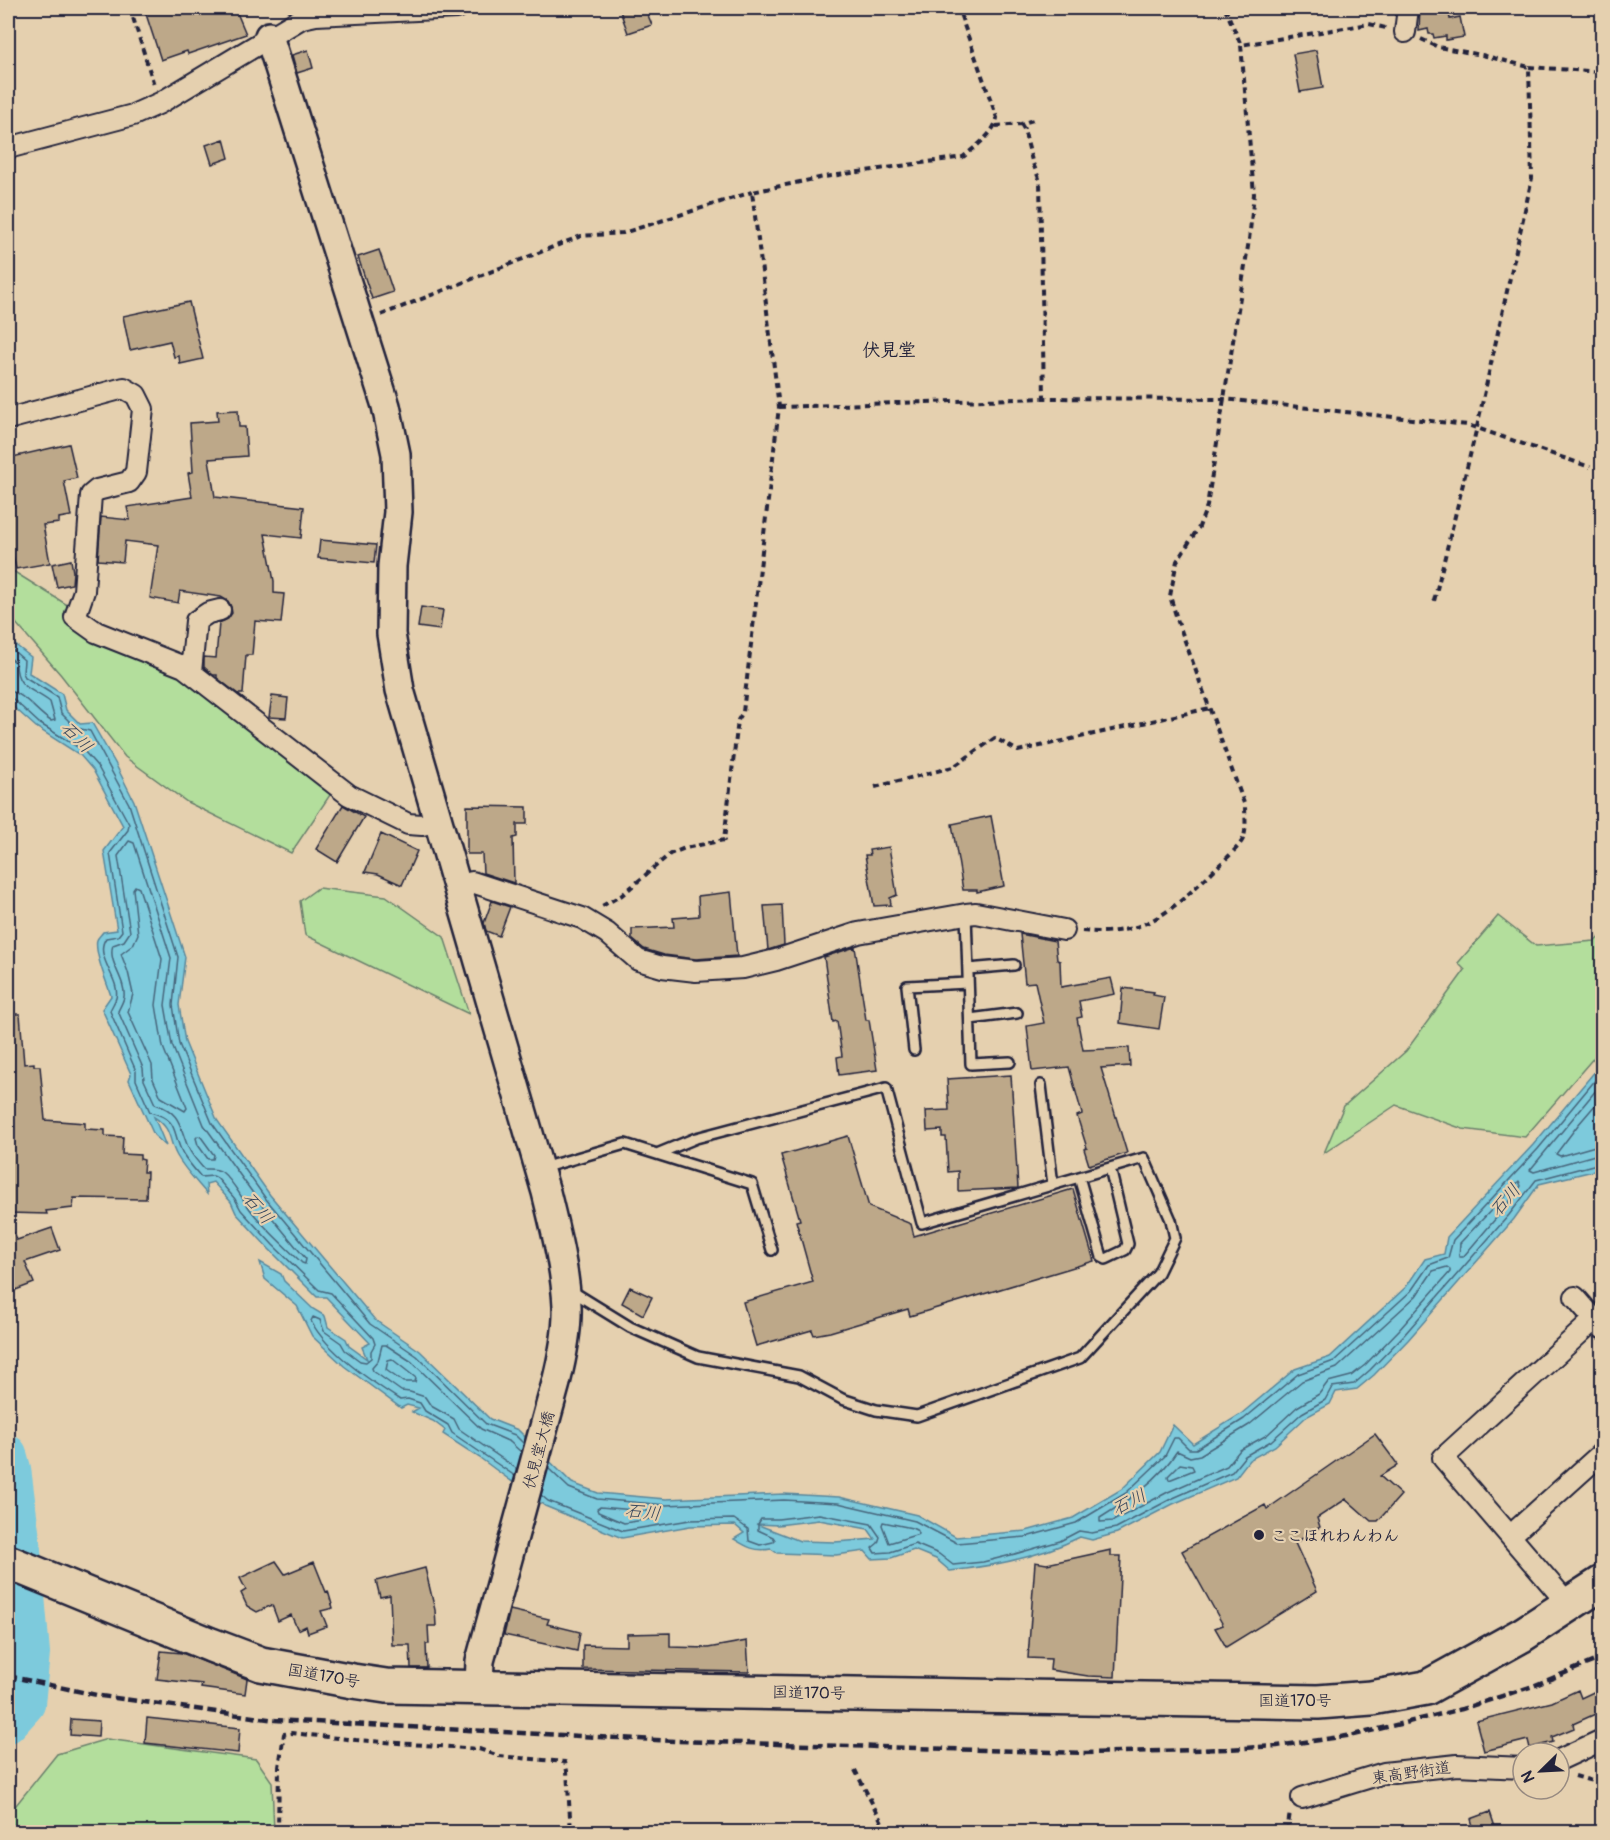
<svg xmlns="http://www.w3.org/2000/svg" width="1610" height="1840" font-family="Pangolin,'Klee One',sans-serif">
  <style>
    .green { fill: #b3de9c; stroke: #6a806c; stroke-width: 1.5 }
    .water { fill: #7dcadc; stroke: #59879c; stroke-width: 1.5; fill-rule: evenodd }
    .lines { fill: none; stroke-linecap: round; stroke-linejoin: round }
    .shore { stroke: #46657b; stroke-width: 1.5 }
    .river { stroke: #7dcadc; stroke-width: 38 }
    .building { fill: #bda889; stroke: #22223b; stroke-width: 1.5 }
    .lane-casing { stroke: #22223b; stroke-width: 14 }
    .street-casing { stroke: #22223b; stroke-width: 24 }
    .secondary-casing { stroke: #22223b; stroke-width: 32 }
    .highway-casing { stroke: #22223b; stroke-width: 38 }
    .path { stroke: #22223b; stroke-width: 4; stroke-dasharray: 6 4.5; stroke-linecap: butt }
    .lane { stroke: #e5d0af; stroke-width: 9 }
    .street { stroke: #e5d0af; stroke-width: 20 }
    .secondary { stroke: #e5d0af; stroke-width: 27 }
    .highway { stroke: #e5d0af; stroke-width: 33 }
    .rail { stroke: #22223b; stroke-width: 4.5; stroke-dasharray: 9 4.5; stroke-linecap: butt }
    .poi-dot { fill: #22223b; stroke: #e5d0af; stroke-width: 2 }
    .labels { text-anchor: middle; stroke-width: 4.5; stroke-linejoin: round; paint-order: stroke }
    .street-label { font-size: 16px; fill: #22223b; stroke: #e5d0af }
    .poi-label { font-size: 16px; font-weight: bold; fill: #22223b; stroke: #e5d0af; text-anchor: start }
    .neighbourhood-label { font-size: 18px; font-weight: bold; fill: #22223b; stroke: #e5d0af }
    .water-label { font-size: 18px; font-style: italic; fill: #34445b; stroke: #e5d0af }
  </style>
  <rect width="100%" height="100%" fill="#e5d0af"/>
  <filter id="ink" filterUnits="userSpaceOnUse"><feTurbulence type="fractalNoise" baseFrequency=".0167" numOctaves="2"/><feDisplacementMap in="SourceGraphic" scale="12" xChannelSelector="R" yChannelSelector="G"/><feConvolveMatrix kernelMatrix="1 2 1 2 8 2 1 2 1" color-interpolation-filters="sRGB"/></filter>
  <g filter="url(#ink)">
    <!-- green -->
    <path class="green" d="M 8,568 L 186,679 L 332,792 L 291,853 L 187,802 L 125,757 L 61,675 L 8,614 Z
      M 318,888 L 386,896 L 444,937 L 469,1014 L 305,935 L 300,901 Z
      M 1498,916 L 1536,946 L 1595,941 L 1602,935 L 1602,1048 L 1525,1137 L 1463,1129 L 1396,1105 L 1324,1153 L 1344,1106 L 1406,1051 L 1465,970 L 1458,963 Z
      M 107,1739 L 256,1759 L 272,1782 L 274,1832 L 8,1832 L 8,1815 L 57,1754 Z"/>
    <!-- water -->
    <path class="water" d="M 9,640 L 31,657 L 29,673 L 62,694 L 66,710 L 80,724 L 92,723 L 115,763 L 134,801 L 185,957 L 179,1005 L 185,1042 L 217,1120 L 270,1195 L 375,1320 L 420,1351 L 490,1419 L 518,1430 L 572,1483 L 598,1493 L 666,1499 L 784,1494 L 839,1497 L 917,1515 L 956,1537 L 1026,1531 L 1073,1518 L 1122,1489 L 1160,1452 L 1173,1425 L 1193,1444 L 1241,1414 L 1295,1369 L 1330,1357 L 1406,1287 L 1425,1259 L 1444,1254 L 1447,1237 L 1533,1145 L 1602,1063 L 1602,1164 L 1597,1170 L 1539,1184 L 1514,1219 L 1408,1340 L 1374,1375 L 1357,1389 L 1336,1392 L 1330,1404 L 1306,1417 L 1275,1446 L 1249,1460 L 1236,1477 L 1173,1504 L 1117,1533 L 1092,1540 L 1080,1537 C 1040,1557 995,1566 950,1571 L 936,1559 L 914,1550 L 891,1558 L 872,1559 L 865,1551 L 836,1555 L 777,1553 L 771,1549 C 755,1552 747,1547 734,1539 L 744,1533 L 735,1525 L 690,1526 L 622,1538 L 545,1506 L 480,1458 L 443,1434 L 445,1430 L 433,1421 L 412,1412 L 419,1408 L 407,1405 L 401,1408 L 344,1366 L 312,1336 L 297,1306 L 265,1279 L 260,1262 L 281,1274 L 284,1281 L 313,1309 L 325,1316 L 328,1327 L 346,1339 L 349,1346 L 367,1359 L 362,1347 L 370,1343 L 326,1297 L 317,1297 L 269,1249 L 236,1213 L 231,1202 L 213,1182 L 206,1184 L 207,1194 C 197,1182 185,1170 177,1156 C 168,1140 173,1129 154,1117 L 166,1146 L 154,1135 L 129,1080 L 131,1074 L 102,1009 L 111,996 C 107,983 94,952 97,940 C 98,937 101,935 103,932 L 117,930 L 104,851 L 123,826 L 93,770 L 80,755 L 36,727 L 8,702 L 8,642 ZM 819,1520 L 868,1529 L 875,1539 L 835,1542 L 800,1541 L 756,1524 L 778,1525 Z"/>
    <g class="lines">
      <!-- shore -->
      <path class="shore" d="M 8,646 L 24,660 L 23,673 L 25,677 L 57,697 L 61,713 L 76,728 L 90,731 L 129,804 L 178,957 L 173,1005 L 179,1044 L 212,1123 L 266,1199 L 370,1324 L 417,1356 L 486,1424 L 515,1435 L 524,1444
        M 8,656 L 16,663 C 16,689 32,688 50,702 L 55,720 L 51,721 C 37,713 24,692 8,691
        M 8,698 L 13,699 L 39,723 L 84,751 L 98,767 L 129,824 L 128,830 L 110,853 L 122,931 L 118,936 L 106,938 C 93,956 121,979 116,998 C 115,1002 111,1007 110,1011 L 136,1071 L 136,1080 L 150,1112 C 181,1120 171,1132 183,1154 C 188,1162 195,1170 201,1177 L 213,1176 L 217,1178 L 235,1199 L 241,1210 L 273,1245 L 319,1290 L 331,1293 L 373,1338 L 375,1344 L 371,1351 L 371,1358 L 366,1362 L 360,1361 L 345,1350 L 341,1343 L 324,1331 L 320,1320 L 313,1317 L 311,1321 C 327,1352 371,1381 400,1400 L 408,1399 L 420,1403 L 425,1411 L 448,1425 L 452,1433 L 515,1476
        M 129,841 L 134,843 L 171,958 L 165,1005 L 172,1045 L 204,1125 L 260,1203 L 306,1259 L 305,1264 L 302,1263 C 284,1245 262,1227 247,1205 C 239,1194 233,1181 222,1172 C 216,1168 210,1169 204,1169 C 199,1163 192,1156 189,1149 C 179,1128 183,1113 155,1104 L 144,1080 L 143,1068 L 118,1011 C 120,1007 123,1002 124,997 C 126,979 107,962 113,945 L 124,941 L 130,932 L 118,856 Z
        M 135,886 L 139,888 L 162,959 L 156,1005 L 163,1047 L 187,1108 L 185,1111 L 161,1097 L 153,1079 L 152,1065 L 128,1012 L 133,994 L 128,972 L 121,954 L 133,945 L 138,934 L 133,889 Z
        M 1602,1083 L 1530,1170 L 1534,1172 L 1602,1153
        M 1602,1097 L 1578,1125 L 1556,1154 L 1560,1156 L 1602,1144
        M 198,1136 L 201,1137 L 214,1155 L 213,1159 L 208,1159 L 198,1145 L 196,1138 Z
        M 1519,1181 L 1521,1186 L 1503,1210 L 1463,1257 L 1459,1257 L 1460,1243 Z
        M 1447,1267 L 1450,1269 L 1450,1272 L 1399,1330 L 1365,1365 L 1351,1376 L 1328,1382 L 1319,1394 L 1297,1407 L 1267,1435 L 1240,1450 L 1227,1466 L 1168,1492 L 1113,1521 L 1100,1522 L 1100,1518 C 1129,1500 1159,1480 1177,1451 L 1190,1457 L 1200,1455 L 1249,1425 L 1302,1381 L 1337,1368 L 1416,1296 L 1433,1271 Z
        M 392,1359 L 416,1378 L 415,1382 L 403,1382 L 386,1370 L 388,1360 Z
        M 1180,1464 L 1192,1466 L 1194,1470 L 1169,1480 L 1168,1476 Z
        M 548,1468 L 569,1488 L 597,1499 L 666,1505 L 784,1500 L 838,1503 L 915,1521 L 957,1543 L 1026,1537 L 1076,1523 L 1126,1493 L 1165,1456 L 1174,1438 L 1178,1438 L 1189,1449 L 1196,1449 L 1244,1419 L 1298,1374 L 1334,1361 L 1411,1291 L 1429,1265 L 1448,1258 L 1453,1240 L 1538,1149 L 1602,1072
        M 517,1469 L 459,1429 L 454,1419 L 431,1406 L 425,1397 L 410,1392 L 401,1391 L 373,1371 L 372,1368 L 378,1361 L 382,1345 L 386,1345 L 412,1362 L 481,1429 L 510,1442 L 521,1452
        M 541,1495 L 548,1501 L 623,1531 L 690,1520 L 734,1519 L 748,1529 L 749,1541 L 760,1545 L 773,1542 L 775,1540 L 773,1537 L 758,1530 L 758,1524 L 761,1519 L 778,1519 L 819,1514 L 871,1524 L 880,1537 L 878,1543 L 872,1548 L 875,1553 L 890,1552 L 915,1544 L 939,1554 L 953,1565 L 983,1562 L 1015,1554 L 1060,1541 L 1079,1531 L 1092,1533 L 1116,1528 L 1171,1499 L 1232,1472 L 1245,1456 L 1271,1441 L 1302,1413 L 1325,1400 L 1332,1387 L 1354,1384 L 1370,1370 L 1404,1335 L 1509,1215 L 1536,1180 L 1593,1165 L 1602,1161
        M 600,1507 L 657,1512 L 660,1515 L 657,1518 L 624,1523 L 598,1512 L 597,1509 Z
        M 883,1522 L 912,1528 L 918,1531 L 919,1534 L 889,1543 L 882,1525 Z"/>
      <!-- river -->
      <path class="river" d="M 8,1454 L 12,1469 L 21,1539 L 31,1653 L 26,1704 L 8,1724"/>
    </g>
    <!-- building -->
    <path class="building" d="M 144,8 L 235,8 L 246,34 L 188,54 L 187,51 L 161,60 Z
      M 619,8 L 645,8 L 652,25 L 628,33 Z
      M 1420,8 L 1448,8 L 1450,19 L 1460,17 L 1464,37 L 1446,40 L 1446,36 L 1434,38 L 1433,34 L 1429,34 L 1428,29 L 1419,31 Z
      M 308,50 L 313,68 L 297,73 L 292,55 Z
      M 1316,50 L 1323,88 L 1300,92 L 1293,54 Z
      M 224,139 L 229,158 L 212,164 L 206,145 Z
      M 379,250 L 393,292 L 372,299 L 358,257 Z
      M 189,302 L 203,359 L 180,364 L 179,356 L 174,357 L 170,341 L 130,350 L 123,316 Z
      M 238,410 L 239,427 L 245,427 L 247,456 L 209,459 L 215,497 L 304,507 L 301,538 L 265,534 L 274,581 L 274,593 L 284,594 L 281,623 L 255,621 L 252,655 L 246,655 L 243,694 L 238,694 L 217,678 L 217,675 L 213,675 L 204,667 L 204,657 L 216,658 L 219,623 L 228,619 L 232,613 L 231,607 L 228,601 L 221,597 L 180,591 L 178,603 L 150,598 L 158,545 L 125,541 L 123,562 L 98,560 L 101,517 L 130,520 L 127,507 L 192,497 L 188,473 L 193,472 L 190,423 L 218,421 L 217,411 Z
      M 69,444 L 77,478 L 64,481 L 71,516 L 59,518 L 59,523 L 43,525 L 50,563 L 16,569 L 9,537 L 8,537 L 8,508 L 14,507 L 8,473 L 8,458 Z
      M 320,540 L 376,545 L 374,563 L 318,558 Z
      M 71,560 L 73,572 L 72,584 L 57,587 L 52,564 Z
      M 421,607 L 443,610 L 440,630 L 418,627 Z
      M 272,696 L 288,698 L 286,718 L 269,717 Z
      M 343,805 L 364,817 L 337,862 L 316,849 Z
      M 467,806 L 527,807 L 527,824 L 517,824 L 517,837 L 513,838 L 514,883 L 483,873 L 482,854 L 467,854 Z
      M 991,816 L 1004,886 L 977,892 L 977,890 L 963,890 L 952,824 Z
      M 381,834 L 417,851 L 402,885 L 378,874 L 365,872 Z
      M 889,847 L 897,895 L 890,898 L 891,905 L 874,906 L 865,855 L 870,855 L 869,850 Z
      M 731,892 L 737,956 L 696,959 L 664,955 L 644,949 L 632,939 L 632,929 L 674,927 L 673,918 L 699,916 L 698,896 Z
      M 492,901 L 510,907 L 499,936 L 486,931 L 484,923 Z
      M 782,905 L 784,945 L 768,950 L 764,906 Z
      M 1020,934 L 1055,941 L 1057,960 L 1060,961 L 1061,987 L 1111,978 L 1115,994 L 1079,1001 L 1082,1017 L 1077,1018 L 1083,1050 L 1129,1048 L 1130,1066 L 1101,1068 L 1127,1153 L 1089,1165 L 1084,1149 L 1087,1148 L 1077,1116 L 1082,1114 L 1069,1067 L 1032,1071 L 1027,1026 L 1044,1023 L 1035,982 L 1025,983 Z
      M 855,947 L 866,1020 L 869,1020 L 877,1070 L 839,1075 L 837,1057 L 842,1056 L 837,1021 L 833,1022 L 824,957 Z
      M 1123,988 L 1154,992 L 1153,995 L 1164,997 L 1159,1029 L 1120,1023 Z
      M 8,1014 L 20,1014 L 24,1064 L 34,1063 L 34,1066 L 40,1066 L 45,1120 L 85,1123 L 85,1129 L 105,1130 L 105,1136 L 123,1137 L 122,1154 L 140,1155 L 140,1159 L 144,1160 L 143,1172 L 147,1172 L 146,1199 L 74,1198 L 73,1208 L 46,1211 L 47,1214 L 8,1213 Z
      M 1011,1075 L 1018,1188 L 958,1191 L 958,1171 L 948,1172 L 946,1137 L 942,1137 L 942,1130 L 927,1131 L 926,1111 L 949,1110 L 947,1079 Z
      M 848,1136 L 869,1207 L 911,1224 L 914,1236 L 1073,1189 L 1094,1261 L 910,1316 L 908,1309 L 830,1332 L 814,1335 L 812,1330 L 756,1346 L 743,1302 L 813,1282 L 796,1221 L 800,1220 L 781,1155 Z
      M 8,1220 L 17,1240 L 52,1228 L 60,1250 L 25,1262 L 34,1283 L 8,1293 Z
      M 630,1287 L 652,1297 L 643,1315 L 622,1303 Z
      M 1375,1434 L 1398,1465 L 1380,1476 L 1401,1495 L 1378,1521 L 1371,1521 L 1346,1499 L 1317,1518 L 1320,1527 L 1295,1543 L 1317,1591 L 1226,1647 L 1215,1628 L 1223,1625 L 1182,1551 L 1265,1505 L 1267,1509 Z
      M 1111,1550 L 1111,1556 L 1121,1556 L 1115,1677 L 1088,1676 L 1050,1670 L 1051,1659 L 1028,1658 L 1035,1562 L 1047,1564 Z
      M 276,1561 L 285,1574 L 314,1562 L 326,1592 L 328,1591 L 333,1608 L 321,1611 L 327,1626 L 308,1633 L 306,1626 L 298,1630 L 291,1615 L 278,1621 L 272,1605 L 257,1612 L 247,1606 L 241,1593 L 246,1590 L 240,1578 Z
      M 425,1568 L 435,1610 L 436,1626 L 428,1626 L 429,1644 L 426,1644 L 427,1668 L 411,1668 L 410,1645 L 392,1645 L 390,1595 L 380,1597 L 376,1581 Z
      M 510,1610 L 549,1619 L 547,1624 L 580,1632 L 577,1651 L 504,1635 Z
      M 670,1633 L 670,1647 L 708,1648 L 747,1641 L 749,1672 L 583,1669 L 583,1645 L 627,1646 L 627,1634 Z
      M 161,1651 L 182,1653 L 247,1679 L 245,1694 L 201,1688 L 202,1684 L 157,1679 Z
      M 1602,1688 L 1602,1711 L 1573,1724 L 1574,1728 L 1552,1737 L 1553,1742 L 1530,1748 L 1528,1740 L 1484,1751 L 1476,1721 L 1552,1702 L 1578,1690 L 1581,1698 Z
      M 147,1718 L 240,1728 L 238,1753 L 145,1743 Z
      M 71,1719 L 99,1721 L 98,1737 L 70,1735 Z
      M 1490,1812 L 1497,1833 L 1475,1833 L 1471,1819 Z"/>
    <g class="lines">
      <defs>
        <path id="lane" d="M 966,914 L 971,1064 L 1010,1062
          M 968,969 L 1014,965
          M 970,1019 L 1017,1013
          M 914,1050 L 907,986 L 968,983
          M 1041,1085 L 1053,1185
          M 542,1168 L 625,1144 L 752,1184 L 772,1250
          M 1079,1177 L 1102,1257 L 1106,1259 L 1125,1250 L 1128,1244 L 1110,1168
          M 570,1290 L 630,1327 L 698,1357 L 799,1376 L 842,1399 L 876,1410 L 917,1416 L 1080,1358 L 1158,1273 L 1175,1238 L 1171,1220 L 1144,1158 L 922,1223 L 886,1088 L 696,1138 L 657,1154"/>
        <path id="street" d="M 1405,32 L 1408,8
          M 8,148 L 133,115 L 160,103 L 302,18 L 316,15 L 457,8
          M 8,419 L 124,388 L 136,395 L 143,409 L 136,472 L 129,482 L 97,490 L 91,495 L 84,591 L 75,617 L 96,632 L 184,667 L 349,795 L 408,824 L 422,825 L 438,821
          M 191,672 L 196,621 L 208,613 L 220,610
          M 457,887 L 472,882 L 582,918 L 607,933 L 638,960 L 662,967 L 696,971 L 743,968 L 776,960 L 858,933 L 966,914 L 976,913 L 1064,930
          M 1575,1297 L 1602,1328
          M 1595,1319 L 1443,1458 L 1510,1536 L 1602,1453
          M 1510,1536 L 1569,1605
          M 1559,1760 L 1602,1740
          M 1302,1798 L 1384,1773 L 1457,1765 L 1523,1768"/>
        <path id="secondary" d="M 269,36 L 386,406 L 396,454 L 398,512 L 392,566 L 391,634 L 400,690 L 546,1192 C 555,1229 565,1267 567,1306 C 568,1331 562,1359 556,1383 L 480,1661 L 479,1687"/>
        <path id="highway" d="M 8,1562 L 211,1645 L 261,1664 L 353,1681 L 386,1686 L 1318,1702 L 1371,1698 L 1426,1688 L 1522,1635 L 1602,1583"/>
      </defs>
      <!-- lane casing -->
      <use href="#lane" class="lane-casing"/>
      <!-- street casing -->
      <use href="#street" class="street-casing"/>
      <!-- secondary casing -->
      <use href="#secondary" class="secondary-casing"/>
      <!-- highway casing -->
      <use href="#highway" class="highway-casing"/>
      <!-- path -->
      <path class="path" d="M 130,8 L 154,85
        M 1225,8 L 1241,45
        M 1421,39 L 1438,47 L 1482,55 L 1529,67 L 1532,178 L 1477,427 L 1434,601
        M 1529,67 L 1602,72
        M 1021,124 L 1024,129 L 1032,161 L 1040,181 L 1044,398
        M 996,126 L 1021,124 L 1033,120
        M 381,315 L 581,236 L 623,233 L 752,192
        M 779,407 L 1044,398 L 1224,399 L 1468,425 L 1590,467
        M 875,787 L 953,767 L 995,738 L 1018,751 L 1210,708
        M 602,906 L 622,895 L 670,854 L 685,848 L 724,840 L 738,720 L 743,712 L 779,407 L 752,192 L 824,177 L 963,157 C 975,147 994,134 997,118 L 958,8
        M 1082,931 C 1144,937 1169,913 1211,873 C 1219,865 1239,848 1243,839 C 1247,830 1245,816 1245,806 L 1177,619 L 1170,596 L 1177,561 L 1199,527 L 1207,506 L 1249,240 L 1254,194 L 1241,45 L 1369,24 L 1386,28
        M 855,1770 L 887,1832
        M 1575,1776 L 1602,1784
        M 278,1832 L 279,1767 L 284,1734 L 291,1733 L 356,1740 L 479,1749 L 499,1756 L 565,1762 L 567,1771 L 571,1832
        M 1287,1832 L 1290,1812"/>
      <!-- lane -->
      <use href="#lane" class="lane"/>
      <!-- street -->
      <use href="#street" class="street"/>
      <!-- secondary -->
      <use href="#secondary" class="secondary"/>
      <!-- highway -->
      <use href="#highway" class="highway"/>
      <!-- rail -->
      <path class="rail" d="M 8,1676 L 101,1696 L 275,1720 L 675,1741 L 1086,1753 L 1227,1749 L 1277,1746 L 1354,1735 L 1462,1709 L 1533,1686 L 1602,1658"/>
    </g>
  </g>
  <!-- markers -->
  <circle class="poi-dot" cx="1259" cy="1535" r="6"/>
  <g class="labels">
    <!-- street labels -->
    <g class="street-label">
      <text transform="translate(538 1450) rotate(-75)" y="6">伏見堂大橋</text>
      <text transform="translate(324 1675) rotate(10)" y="6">国道170号</text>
      <text transform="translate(809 1692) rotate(1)" y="6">国道170号</text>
      <text x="1295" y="1706">国道170号</text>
      <text transform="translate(1411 1772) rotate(-8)" y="6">東高野街道</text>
    </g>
    <!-- poi labels -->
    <g class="poi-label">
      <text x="1271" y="1541">ここほれわんわん</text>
    </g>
    <!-- neighbourhood labels -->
    <g class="neighbourhood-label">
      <text x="889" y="356">伏見堂</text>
    </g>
    <!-- water labels -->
    <g class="water-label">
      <text transform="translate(77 737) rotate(45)" y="6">石川</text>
      <text transform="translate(1505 1200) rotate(-49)" y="6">石川</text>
      <text transform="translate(258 1208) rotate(49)" y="6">石川</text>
      <text transform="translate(1129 1502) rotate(-27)" y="6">石川</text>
      <text transform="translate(643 1512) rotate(6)" y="6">石川</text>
    </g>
  </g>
  <!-- margin -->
  <rect width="1610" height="1840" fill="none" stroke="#e5d0af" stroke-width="30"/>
  <rect x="15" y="15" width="1580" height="1810" fill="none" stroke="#22223b" stroke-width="2" filter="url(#ink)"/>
  <!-- north arrow -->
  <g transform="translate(1541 1771) rotate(246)"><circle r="28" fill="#e5d0af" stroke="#978a81" stroke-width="1.5"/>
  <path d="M0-4.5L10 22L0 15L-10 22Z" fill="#22223b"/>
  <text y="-9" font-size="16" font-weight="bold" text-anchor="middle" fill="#22223b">N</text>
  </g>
</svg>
